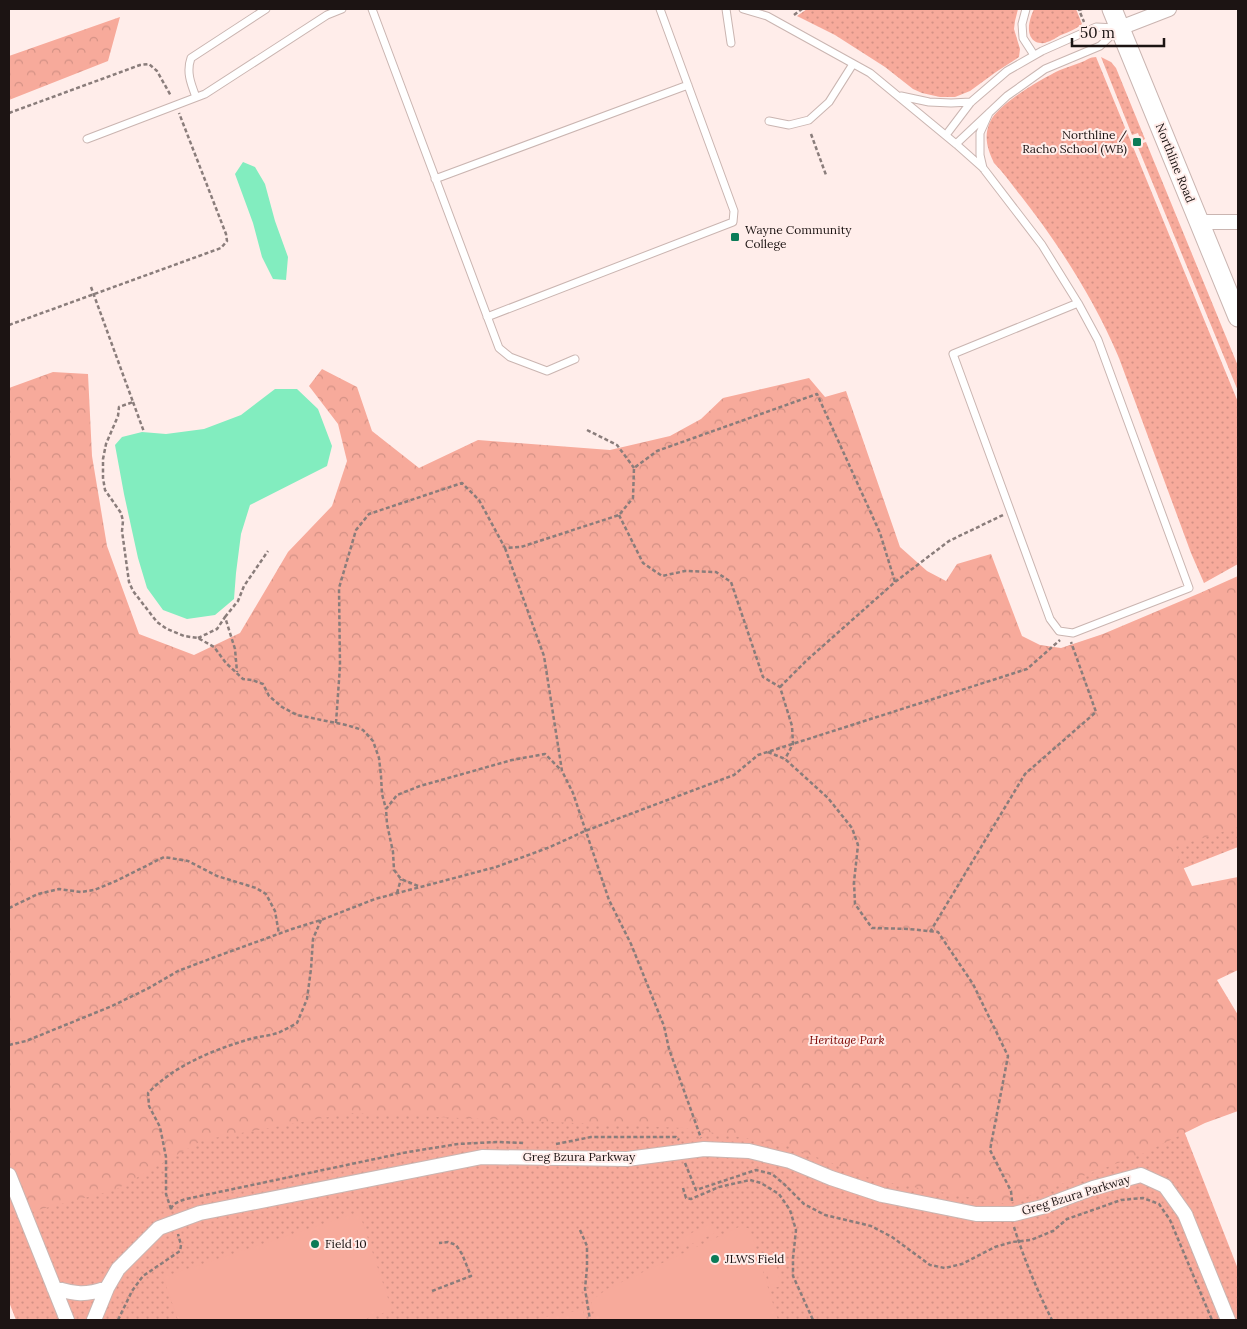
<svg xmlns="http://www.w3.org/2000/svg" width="1247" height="1329" font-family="Lora,serif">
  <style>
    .green { fill: url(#green-dots) }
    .forest { fill: url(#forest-crowns) }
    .pitch { fill: #f7aa9b }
    .water { fill: #82edbf }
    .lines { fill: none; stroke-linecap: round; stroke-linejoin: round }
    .lane-casing { stroke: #cab5b1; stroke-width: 9 }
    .street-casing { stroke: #cab5b1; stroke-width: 16 }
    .secondary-casing { stroke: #cab5b1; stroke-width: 21 }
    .path { stroke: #8a7d7b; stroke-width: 2.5; stroke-dasharray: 4 2.5; stroke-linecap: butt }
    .lane { stroke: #fff; stroke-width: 7 }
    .street { stroke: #fff; stroke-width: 14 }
    .secondary { stroke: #fff; stroke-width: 19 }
    .poi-dot { fill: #0a7b57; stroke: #ffedea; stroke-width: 2 }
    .labels { text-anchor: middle; stroke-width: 4; stroke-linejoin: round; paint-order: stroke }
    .poi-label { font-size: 12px; fill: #1c1413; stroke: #ffedea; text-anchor: start }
    .street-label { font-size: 12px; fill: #1c1413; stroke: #ffedea }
    .park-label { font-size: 12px; font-style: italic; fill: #7d0400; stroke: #ffedea }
  </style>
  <defs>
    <pattern id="green-dots" width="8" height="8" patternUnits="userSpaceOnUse" patternTransform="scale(1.25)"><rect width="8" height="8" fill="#f7aa9b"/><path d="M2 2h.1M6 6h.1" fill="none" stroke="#d39185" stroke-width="1.8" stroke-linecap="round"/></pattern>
    <pattern id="forest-crowns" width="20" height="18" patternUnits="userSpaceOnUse" patternTransform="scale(1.25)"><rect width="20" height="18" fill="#f7aa9b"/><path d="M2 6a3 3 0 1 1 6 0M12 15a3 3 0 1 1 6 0" fill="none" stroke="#d39185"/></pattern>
  </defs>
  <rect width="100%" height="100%" fill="#ffedea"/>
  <!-- green -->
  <path class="green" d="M 807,9 L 1018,9 L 1015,21 L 1014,29 L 1020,49 L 1019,57 L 996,72 L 970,91 L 955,97 L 940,97 L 922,93 L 913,89 L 885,67 L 835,35 L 797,16 Z
    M 1034,9 L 1076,9 L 1082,24 C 1076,29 1069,32 1061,35 C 1057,37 1052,41 1047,42 C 1044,44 1039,43 1036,42 C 1024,35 1030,18 1034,9 Z
    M 1096,57 L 1238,402 L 1238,564 L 1204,583 L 1191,553 L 1119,358 C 1094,299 1060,246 1021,196 C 1012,185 1004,173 994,163 C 988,150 983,137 990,122 C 998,104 1041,79 1060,70 C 1067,67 1075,65 1082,62 C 1087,60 1090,57 1096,57 Z
    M 1101,57 L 1111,62 L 1116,68 L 1145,139 L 1141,141 L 1138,133 L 1132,135 Z
    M 1146,142 L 1238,366 L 1238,391 L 1137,145 Z
    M 1238,586 L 1238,847 L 1095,903 L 1238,1269 L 1238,1320 L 16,1320 L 9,1302 L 9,1068 Z"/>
  <!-- forest -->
  <path class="forest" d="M 120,17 L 108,61 L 9,100 L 9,56 Z
    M 322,369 L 357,387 L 372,431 L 419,468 L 478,440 L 610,450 L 670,436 L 701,419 L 723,398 L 809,378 L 825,397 L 846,391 L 900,547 L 927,571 L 946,581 L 957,564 L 991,554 L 1022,636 L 1040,645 L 1061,648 L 1103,634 L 1200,593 L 1238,576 L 1238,827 L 1174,847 L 1192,886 L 1238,877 L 1238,970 L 1217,980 L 1238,1015 L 1238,1111 L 1205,1123 L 1142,1154 L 1007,1204 L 875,1180 L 783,1144 L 683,1128 L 350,1113 L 203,1140 L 115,1190 L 30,1212 L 9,1158 L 9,388 L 53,372 L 88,374 L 92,456 L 107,546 L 139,634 L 194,655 L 240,633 L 288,552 L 332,506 L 347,461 L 338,424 L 309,386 Z"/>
  <!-- pitch -->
  <path class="pitch" d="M 359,1212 L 392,1310 L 362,1320 L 178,1320 L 163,1277 Z
    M 710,1224 L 715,1233 L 681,1249 L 677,1240 Z
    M 741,1226 L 750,1229 L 778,1320 L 596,1320 L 591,1301 L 607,1289 Z
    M 773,1252 L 781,1286 L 771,1289 L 763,1255 Z
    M 583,1310 L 585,1320 L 539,1320 L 549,1316 Z"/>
  <!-- water -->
  <path class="water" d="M 243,162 L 255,167 L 265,184 L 275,221 L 288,257 L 286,280 L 273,279 L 262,257 L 253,223 L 235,174 Z
    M 275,389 L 297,389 L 318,409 L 332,446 L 327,466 L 250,505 L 241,534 L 236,573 L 234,599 L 215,615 L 187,619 L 163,610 L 147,588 L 138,558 L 124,494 L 115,445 L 122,437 L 142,432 L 166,434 L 204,429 L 241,415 Z"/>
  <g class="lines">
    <defs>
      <path id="lane" d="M 372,9 L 499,348 L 510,357 L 547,371 L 575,359
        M 726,9 L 731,43
        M 743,9 L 767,16 L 870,73 L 956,144 L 983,168 L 1042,245 L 1078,303 L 1098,340 L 1189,588 L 1073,633 L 1059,631 L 1050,619 L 953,354 L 1078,303
        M 1026,9 L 1022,24 L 1023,38 L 1034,55
        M 901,96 L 929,102 L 951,103 L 971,102
        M 196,97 C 191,84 186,72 191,58 L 266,9
        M 769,121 L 789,125 L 809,120 L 829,102 L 853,64
        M 946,135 L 971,102 L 1007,71 L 1042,51 L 1096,27 L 1117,28
        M 87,139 L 205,94 L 327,15 L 342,9
        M 956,144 L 1007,96 L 1045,69 L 1100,46 L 1119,28
        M 983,168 L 980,155 L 980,133 L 989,113
        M 435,179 L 688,85
        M 487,317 L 733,222 L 734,211 L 660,9"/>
      <path id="street" d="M 1120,28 L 1169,9
        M 1200,222 L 1238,222
        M 9,1175 L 67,1320
        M 54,1288 C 76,1294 84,1296 107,1288
        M 94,1320 L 107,1288 L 118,1269 L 159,1228 L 200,1213 L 482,1157 L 627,1159 L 704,1149 L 749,1151 L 790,1161 L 831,1178 L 882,1195 L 976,1214 L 1014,1214 L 1042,1207 L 1093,1188 L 1141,1175 L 1165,1186 L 1185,1214 L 1228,1320"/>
      <path id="secondary" d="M 1112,9 L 1238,317"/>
    </defs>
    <!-- lane casing -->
    <use href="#lane" class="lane-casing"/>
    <!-- street casing -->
    <use href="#street" class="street-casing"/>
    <!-- secondary casing -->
    <use href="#secondary" class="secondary-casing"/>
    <!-- path -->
    <path class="path" d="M 1082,9 L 1079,10 L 1084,22
      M 794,15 L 802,9
      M 9,113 L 140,65 L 149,64 L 157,71 L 171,96
      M 811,134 L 826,175
      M 91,287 L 133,402 L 119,407 L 118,416 L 106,444 L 103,459 L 103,478 L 105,490 L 121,513 L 123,521 L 122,531 L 129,582 L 133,591 L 157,622 L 167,629 L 184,636 L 198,638 L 214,647 L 226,663 L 243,679 L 252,680 L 263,684 L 269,696 L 282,707 L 297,715 L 346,725 L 363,730 L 373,741 L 379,758 L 381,776 L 382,794 L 386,809
      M 9,325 L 221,248 L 227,241 L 226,234 L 179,113
      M 133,402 L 144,432
      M 587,430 L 617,445 L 634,468
      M 619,515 L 643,563 L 662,576 L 685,571 L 716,572 L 731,582 L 763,677 L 780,687 L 792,726 L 793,744 L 785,759
      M 505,548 L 544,656 L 562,771 L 573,793 L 609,900 L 631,944 L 664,1026 L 669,1049 L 701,1138
      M 225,617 L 238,601 L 244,586 L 268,551
      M 198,638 L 217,629 L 225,617 L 235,649 L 237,672
      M 780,687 L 807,660 L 895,582 L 949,541 L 1003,515
      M 336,723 L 340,666 L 339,588 L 356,530 L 369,514 L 462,483 L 479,500 L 505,548 L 521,547 L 619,515 L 633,498 L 634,468 L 657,451 L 817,394 L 880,533 L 895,582
      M 768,752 L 785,759 L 828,798 L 852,828 L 858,845 L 854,882 L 855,904 L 872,928 L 909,929 L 938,932 L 973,984 L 1008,1056 L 990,1150 L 1011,1191 L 1012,1201
      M 418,886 L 401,879 L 394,870 L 393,852 L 387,824 L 386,809 L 397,795 L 420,786 L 512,760 L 545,754 L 561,770
      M 397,893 L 401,879
      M 9,908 L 38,894 L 59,889 L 81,892 L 94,890 L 116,881 L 164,857 L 188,861 L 217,876 L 256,888 L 266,894 L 275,911 L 279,934
      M 930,932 L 1025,774 L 1096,712 L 1071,642
      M 9,1045 L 26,1041 L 112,1006 L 147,989 L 178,971 L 215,957 L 292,929 L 321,920 L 375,899 L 496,867 L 550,847 L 585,831 L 734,775 L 758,755 L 1027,669 L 1060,640
      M 556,1144 L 591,1137 L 676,1137 L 679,1140
      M 685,1163 L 696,1190 L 756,1170 L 772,1174 L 784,1184 L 804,1204 L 825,1215 L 871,1226 L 892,1237 L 930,1265 L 945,1268 L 962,1264 L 995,1247 L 1012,1242 L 1031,1240 L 1053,1231 L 1067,1219 L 1090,1211 L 1121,1200 L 1143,1198 L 1159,1204 L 1170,1220 L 1212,1320
      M 683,1188 L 686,1198 L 691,1199 L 719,1187 L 750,1180 L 761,1183 L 779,1194 L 790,1210 L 796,1230 L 793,1258 L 793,1276 L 813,1320
      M 171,1209 C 173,1203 180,1201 186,1199 L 408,1152 L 458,1144 L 497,1142 L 523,1143
      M 171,1209 L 166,1194 L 166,1157 L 160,1127 L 149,1106 L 148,1093 C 175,1065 213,1050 250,1039 C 260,1036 271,1036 280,1032 C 286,1029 292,1026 297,1023 L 307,999 L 311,969 L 313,939 L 321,920
      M 1014,1227 C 1024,1259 1037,1290 1052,1320
      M 580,1230 L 587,1246 L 587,1267 L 585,1289 L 590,1320
      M 432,1291 L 471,1276 L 462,1254 L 456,1245 L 448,1242 L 439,1243
      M 118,1320 L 132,1291 L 143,1276 L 180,1251 L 181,1245 L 178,1234"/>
    <!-- lane -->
    <use href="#lane" class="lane"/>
    <!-- street -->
    <use href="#street" class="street"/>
    <!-- secondary -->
    <use href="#secondary" class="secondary"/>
  </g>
  <!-- markers -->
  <g class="poi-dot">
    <rect x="1132" y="137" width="10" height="10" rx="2.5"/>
    <rect x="730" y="232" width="10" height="10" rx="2.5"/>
    <circle cx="315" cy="1244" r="5"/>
    <circle cx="715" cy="1259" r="5"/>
  </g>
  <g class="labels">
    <!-- poi labels -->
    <g class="poi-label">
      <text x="1127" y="139" text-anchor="end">Northline /<tspan x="1127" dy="14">Racho School (WB)</tspan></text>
      <text x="745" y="234">Wayne Community<tspan x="745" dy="14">College</tspan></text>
      <text x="325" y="1248">Field 10</text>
      <text x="725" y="1263">JLWS Field</text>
    </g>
    <!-- street labels -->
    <g class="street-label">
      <text transform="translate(1175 163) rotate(68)" y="4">Northline Road</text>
      <text x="579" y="1161">Greg Bzura Parkway</text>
      <text transform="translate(1076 1195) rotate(-17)" y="4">Greg Bzura Parkway</text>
    </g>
    <!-- park labels -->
    <g class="park-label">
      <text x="847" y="1044">Heritage Park</text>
    </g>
  </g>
  <!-- border -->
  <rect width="1247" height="1329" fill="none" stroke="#1c1413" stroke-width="20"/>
  <!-- scale -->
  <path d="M1072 38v8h92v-8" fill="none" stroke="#1c1413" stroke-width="2.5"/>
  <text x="1080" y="38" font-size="15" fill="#1c1413" stroke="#ffedea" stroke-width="4" paint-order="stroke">50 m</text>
</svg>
